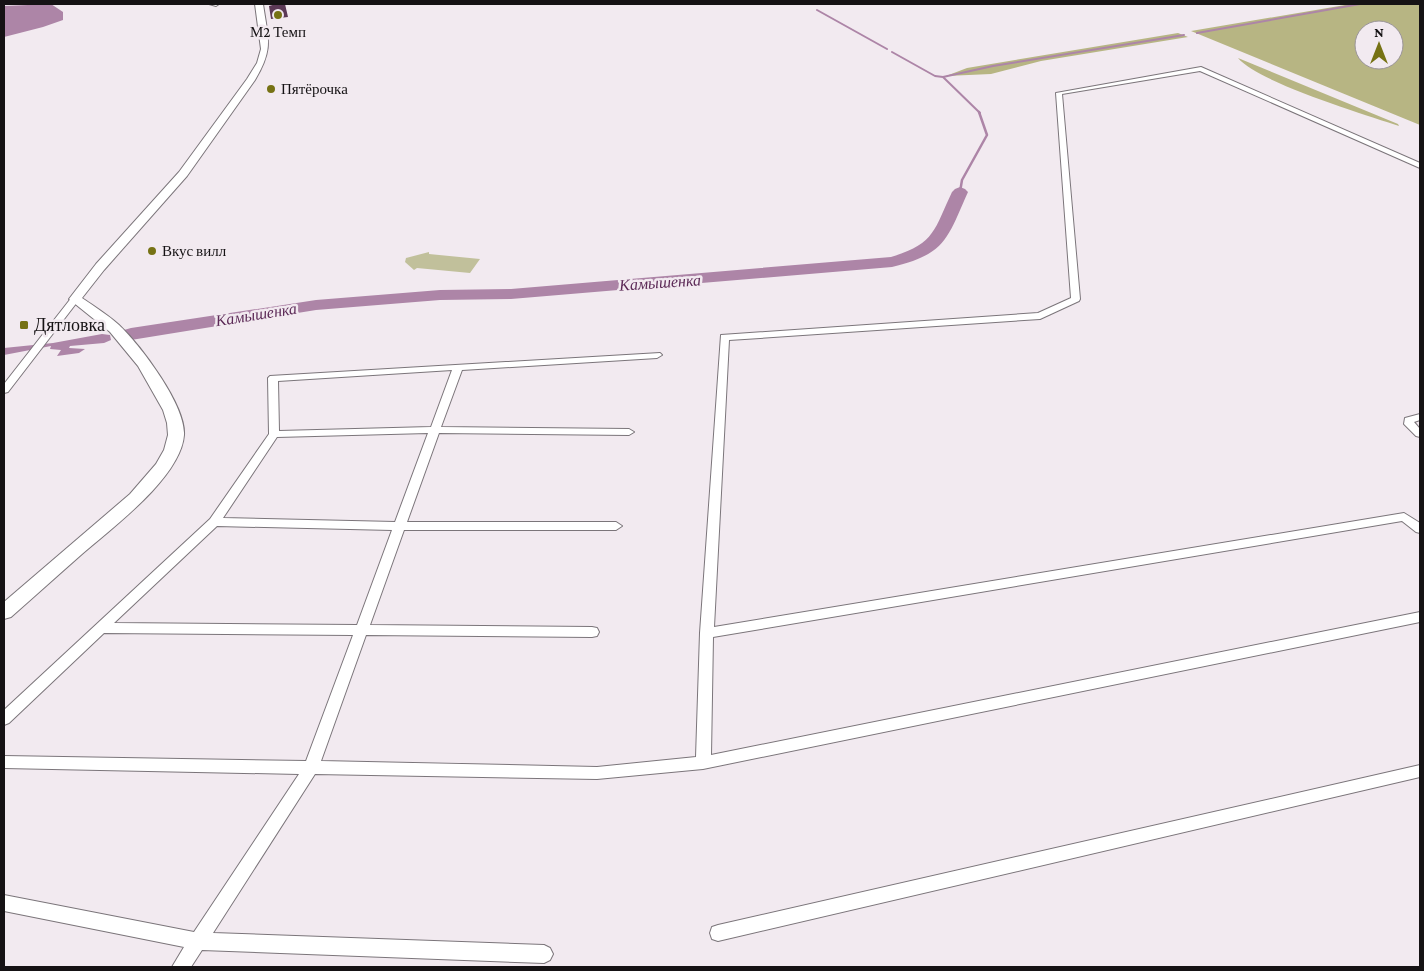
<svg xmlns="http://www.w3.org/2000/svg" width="1424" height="971" font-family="'Crimson Pro',serif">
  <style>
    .green { fill: #c1c09b }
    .forest { fill: #b7b583; fill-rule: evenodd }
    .water { fill: #ad85a7 }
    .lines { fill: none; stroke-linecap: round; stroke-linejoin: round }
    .stream-far1 { stroke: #ad85a7; stroke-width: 2 }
    .stream { stroke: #ad85a7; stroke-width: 2.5 }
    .river { fill: #ad85a7; fill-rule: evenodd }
    .building { fill: #5c3957 }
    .street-casing { stroke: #7b757a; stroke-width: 2 }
    .secondary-casing { stroke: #7b757a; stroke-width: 2 }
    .street { fill: #fff; fill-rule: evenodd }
    .secondary { fill: #fff; fill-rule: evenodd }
    .poi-dot { fill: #767214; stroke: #f2eaf0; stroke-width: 2 }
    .labels { text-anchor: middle; stroke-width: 5; stroke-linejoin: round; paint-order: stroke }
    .far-poi-label { font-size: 15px; fill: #151214; stroke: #f2eaf0; text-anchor: start }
    .far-water-label { font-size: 16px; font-style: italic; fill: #5b2956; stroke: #f2eaf0 }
    .poi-label { font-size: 18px; fill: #151214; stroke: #f2eaf0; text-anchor: start }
  </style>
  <rect width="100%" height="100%" fill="#f2eaf0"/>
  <!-- green -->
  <path class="green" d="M 429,252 L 429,254 L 480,259 L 470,273 L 417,268 L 414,270 L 405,262 L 406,258 Z"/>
  <!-- forest -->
  <path class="forest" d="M 1351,4 L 1420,4 L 1420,125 L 1191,31 ZM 1364,30 L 1394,30 L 1394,60 L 1364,60 Z
    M 1178,33 L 1188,37 L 1041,61 L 991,74 L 946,76 L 967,68 Z
    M 1238,58 L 1398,124 L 1399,126 C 1364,114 1259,83 1238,58 Z"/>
  <!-- water -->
  <path class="water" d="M 51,4 L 63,12 L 63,20 L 43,27 L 4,37 L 4,6 Z
    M 102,334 L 110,335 L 111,340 L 104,343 L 70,346 L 69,348 L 85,349 L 79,353 L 57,356 L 61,350 L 50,349 L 51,346 L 4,355 L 4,348 L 53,343 Z"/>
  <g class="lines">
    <!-- stream-far1 -->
    <path class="stream-far1" d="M 817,10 L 887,49
      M 1197,33 L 1360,4
      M 892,52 L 935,76 L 943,77 L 980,113
      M 943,77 L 993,66 L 1184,35"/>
    <!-- stream -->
    <path class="stream" d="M 960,192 L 962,180 L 987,135 L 979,112"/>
    <!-- river -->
    <path class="river" d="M 960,187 L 965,189 L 968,192 C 947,239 946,254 892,267 L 511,299 L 440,300 L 316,310 L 131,340 L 124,338 L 122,334 L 124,330 L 131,328 L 316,300 L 440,290 L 511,289 L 891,257 C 935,244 934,230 952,192 L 955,189 Z"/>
  </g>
  <!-- building -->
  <path class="building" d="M 276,4 L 285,4 L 288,17 L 271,19 L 269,6 Z"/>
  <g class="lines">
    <defs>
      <path id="street" d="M 209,4 L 219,4 L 216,6 Z
        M 1201,67 L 1420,163 L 1420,168 L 1200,71 L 1062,94 L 1080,299 L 1079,301 L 1040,319 L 729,340 L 714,627 L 1404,513 L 1420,523 L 1420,533 L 1416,532 L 1402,521 L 713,637 L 711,755 L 1420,612 L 1420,622 L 703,769 L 597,779 L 315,774 L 213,933 L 544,945 L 550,948 L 553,954 L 550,960 L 544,963 L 202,950 L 191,967 L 172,967 L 184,947 L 4,911 L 4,895 L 194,932 L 299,774 L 4,768 L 4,756 L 306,761 L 353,635 L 104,633 L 9,723 L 4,725 L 4,710 L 210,519 L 269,434 L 268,378 L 270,376 L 660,353 L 662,355 L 657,358 L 462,370 L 441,427 L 629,429 L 634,432 L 629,435 L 439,433 L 407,522 L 616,522 L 622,526 L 616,530 L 404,530 L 370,625 L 592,627 L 597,628 L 599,632 L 597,636 L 592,637 L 366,635 L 321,761 L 597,767 L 696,757 L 700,633 L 721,335 L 1038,313 L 1071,298 L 1056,93 ZM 452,370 L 431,427 L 279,431 L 278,381 ZM 428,433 L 395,522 L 223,518 L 277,437 ZM 217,526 L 392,530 L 357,625 L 114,623 Z
        M 75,296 L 79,299 L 78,301 L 8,392 L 4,393 L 4,384 L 72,297 Z
        M 1420,414 L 1420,420 L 1414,422 L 1420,429 L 1420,437 L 1416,436 L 1404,424 L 1405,418 Z
        M 1420,765 L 1420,777 L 718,941 L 712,939 L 710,933 L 712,927 L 718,925 Z"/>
      <path id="secondary" d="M 255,4 L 263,4 C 268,39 274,48 255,80 L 187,176 L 104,270 L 82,298 C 95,307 108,315 119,325 C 140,345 186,405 184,435 C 181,477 112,528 82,554 C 58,575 35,596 11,617 L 4,619 L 4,602 L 130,494 L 156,464 L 164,450 L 168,435 L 167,423 L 163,410 L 138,366 L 110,332 L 69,299 L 96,264 L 179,172 L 247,79 L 257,63 L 261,49 Z"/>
    </defs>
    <!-- street casing -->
    <use href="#street" class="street-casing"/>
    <!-- secondary casing -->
    <use href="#secondary" class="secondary-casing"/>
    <!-- street -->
    <use href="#street" class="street"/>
    <!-- secondary -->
    <use href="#secondary" class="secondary"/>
  </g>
  <!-- markers -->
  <g class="poi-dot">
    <circle cx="278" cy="15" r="5"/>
    <circle cx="271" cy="89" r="5"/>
    <circle cx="152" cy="251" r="5"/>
    <rect x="19" y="320" width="10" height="10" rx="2.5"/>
  </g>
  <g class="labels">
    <!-- far-poi labels -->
    <g class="far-poi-label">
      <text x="278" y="37" text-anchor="middle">М2 Темп</text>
      <text x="281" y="94">Пятёрочка</text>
      <text x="162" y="256">Вкус вилл</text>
    </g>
    <!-- far-water labels -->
    <g class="far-water-label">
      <text transform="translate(660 282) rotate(-4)" y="6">Камышенка</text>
      <text transform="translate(256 314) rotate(-9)" y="6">Камышенка</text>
    </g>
    <!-- poi labels -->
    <g class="poi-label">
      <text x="34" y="331">Дятловка</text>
    </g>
  </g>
  <!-- border -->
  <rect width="1424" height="971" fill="none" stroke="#151214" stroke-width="10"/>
  <!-- north arrow -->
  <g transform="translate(1379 45)"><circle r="24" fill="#f2eaf0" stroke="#9a9498"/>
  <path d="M0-4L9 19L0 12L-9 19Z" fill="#767214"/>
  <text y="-8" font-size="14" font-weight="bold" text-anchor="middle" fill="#151214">N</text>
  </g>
</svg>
